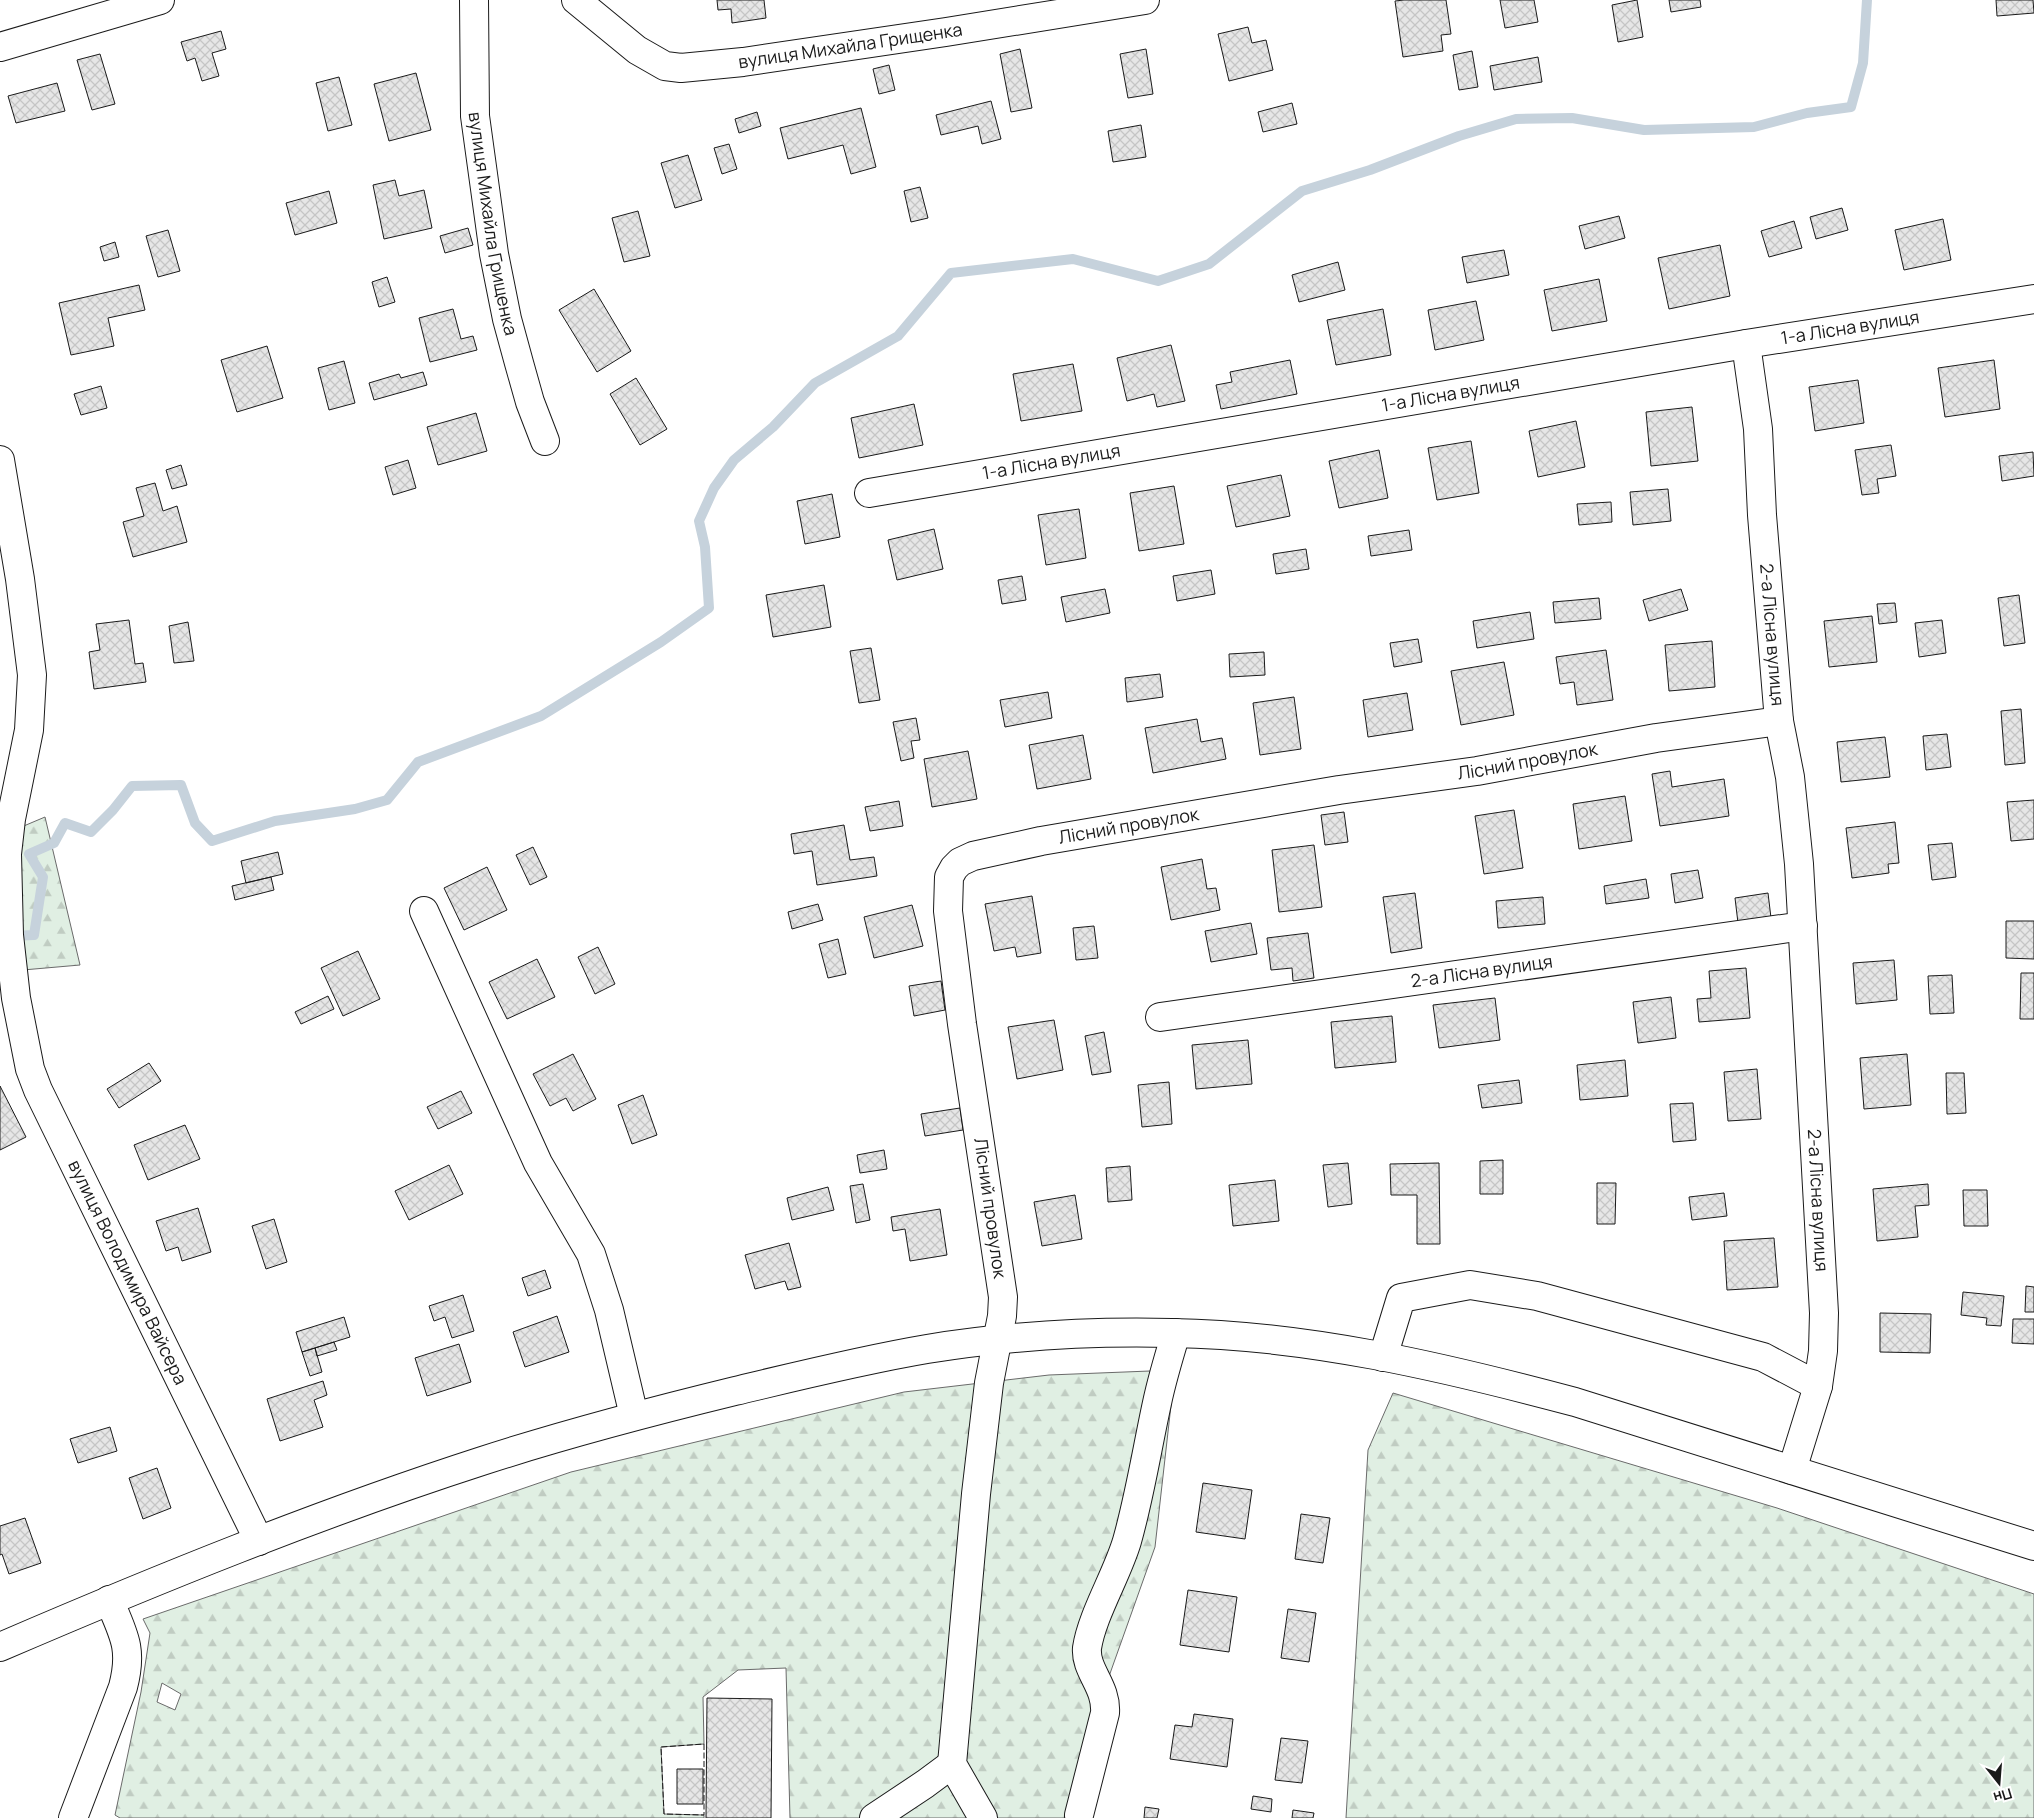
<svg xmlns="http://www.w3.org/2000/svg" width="2034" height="1818" font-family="Manrope,sans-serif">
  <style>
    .forest { fill: url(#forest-firs); stroke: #6a6a6a; fill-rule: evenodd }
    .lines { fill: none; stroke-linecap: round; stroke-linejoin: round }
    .stream { stroke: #c6d2dc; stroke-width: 10 }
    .building { fill: url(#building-cross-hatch); stroke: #1a1a1a }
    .minor-casing { stroke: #1a1a1a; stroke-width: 30 }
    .minor { stroke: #fff; stroke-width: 28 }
    .fence { stroke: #1a1a1a; stroke-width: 1; stroke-dasharray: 6 2.5; stroke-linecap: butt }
    .labels { text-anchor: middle; stroke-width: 4; stroke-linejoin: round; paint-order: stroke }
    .street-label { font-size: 18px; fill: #1a1a1a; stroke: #fff }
  </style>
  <defs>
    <pattern id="forest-firs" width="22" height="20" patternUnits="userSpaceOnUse" patternTransform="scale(1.25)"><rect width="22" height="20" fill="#e0efe3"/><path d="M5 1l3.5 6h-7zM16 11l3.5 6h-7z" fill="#c0ccc2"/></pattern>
    <pattern id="building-cross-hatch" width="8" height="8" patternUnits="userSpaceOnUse" patternTransform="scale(1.25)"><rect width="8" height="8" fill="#e6e6e6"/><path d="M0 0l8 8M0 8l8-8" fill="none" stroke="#c5c5c5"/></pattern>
  </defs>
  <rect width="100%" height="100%" fill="#fff"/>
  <!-- forest -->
  <path class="forest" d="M 45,817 L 80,965 L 0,972 L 0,836 Z
    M 1175,1370 L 1155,1547 L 1086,1741 L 1067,1818 L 790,1818 L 786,1668 L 738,1670 L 703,1697 L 704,1744 L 661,1747 L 664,1814 L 704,1815 L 704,1818 L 120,1818 L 115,1815 L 141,1692 L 150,1633 L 143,1619 L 571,1472 L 904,1392 L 1049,1375 ZM 162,1683 L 181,1694 L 175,1710 L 157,1702 Z
    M 1393,1393 L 1777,1508 L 2034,1594 L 2034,1818 L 1346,1818 L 1368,1450 Z"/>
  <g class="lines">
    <!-- stream -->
    <path class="stream" d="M 11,936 L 34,935 L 43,877 L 29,854 L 54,843 L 65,823 L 91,832 L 113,810 L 132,786 L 181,785 L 195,823 L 212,841 L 275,821 L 355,809 L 387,800 L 418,762 L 541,716 L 661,642 L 709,608 L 705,547 L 699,521 L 714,488 L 734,460 L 773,427 L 815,383 L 898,336 L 951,273 L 1073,259 L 1158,281 L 1209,264 L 1302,191 L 1370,170 L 1459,136 L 1516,119 L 1572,118 L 1644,130 L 1754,127 L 1807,113 L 1851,107 L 1863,63 L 1867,0"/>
  </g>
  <!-- building -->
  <path class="building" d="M 717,0 L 764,0 L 766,18 L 732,23 L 731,9 L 718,10 Z
    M 1404,0 L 1446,0 L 1451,34 L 1441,35 L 1443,51 L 1403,57 L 1395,1 Z
    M 1500,0 L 1534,0 L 1538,22 L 1505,28 Z
    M 1637,0 L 1643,37 L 1618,42 L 1612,5 Z
    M 1669,0 L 1700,0 L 1701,7 L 1671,12 Z
    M 1996,0 L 2033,0 L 2034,13 L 1997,16 Z
    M 1248,27 L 1252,43 L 1266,40 L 1273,70 L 1229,81 L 1218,34 Z
    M 221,31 L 226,49 L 212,53 L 219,76 L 202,81 L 195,58 L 187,61 L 181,42 Z
    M 1020,49 L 1032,108 L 1011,112 L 1000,54 Z
    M 1146,49 L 1153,94 L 1128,98 L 1120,54 Z
    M 1472,51 L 1478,87 L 1459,90 L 1453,55 Z
    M 100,54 L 115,104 L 92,110 L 77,60 Z
    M 1538,57 L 1542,82 L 1494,90 L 1490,66 Z
    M 889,65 L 895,90 L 879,94 L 873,69 Z
    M 416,73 L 431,130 L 389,141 L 374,84 Z
    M 339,77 L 352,125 L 328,131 L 316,83 Z
    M 57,83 L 65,111 L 16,123 L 8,96 Z
    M 991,101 L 1001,139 L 982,144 L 978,126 L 941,135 L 936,115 Z
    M 1292,103 L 1297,124 L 1263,132 L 1258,112 Z
    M 861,108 L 876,167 L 851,174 L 843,145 L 788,159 L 780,128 Z
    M 757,112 L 761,126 L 739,133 L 735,119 Z
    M 1141,125 L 1146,157 L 1113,162 L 1108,131 Z
    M 729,144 L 737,169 L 722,174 L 714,148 Z
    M 688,155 L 702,200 L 675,208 L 661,163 Z
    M 395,180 L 399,196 L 424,190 L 432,228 L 384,239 L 373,185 Z
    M 920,187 L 928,218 L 911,222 L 904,191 Z
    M 329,191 L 337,223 L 295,235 L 286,203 Z
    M 1842,208 L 1848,230 L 1816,239 L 1810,217 Z
    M 638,211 L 650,256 L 624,262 L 612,218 Z
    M 1619,216 L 1625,238 L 1585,249 L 1579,226 Z
    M 1943,219 L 1951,260 L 1904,270 L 1895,230 Z
    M 1794,221 L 1802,248 L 1769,257 L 1761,231 Z
    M 468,228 L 473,245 L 445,253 L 440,236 Z
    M 168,230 L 180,271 L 158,277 L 146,236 Z
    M 115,242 L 119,257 L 104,261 L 100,247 Z
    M 1720,245 L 1730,296 L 1669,309 L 1658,258 Z
    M 1504,250 L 1509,275 L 1467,283 L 1462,257 Z
    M 1338,262 L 1345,290 L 1299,302 L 1292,275 Z
    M 387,277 L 395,302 L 379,307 L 372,282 Z
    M 1599,279 L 1607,321 L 1552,331 L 1544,290 Z
    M 139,285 L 145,310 L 108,318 L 114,346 L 71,355 L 59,303 Z
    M 594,289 L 631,351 L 597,372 L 559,310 Z
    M 1476,301 L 1484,340 L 1435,350 L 1428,310 Z
    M 453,309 L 461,339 L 473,336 L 477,350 L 430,362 L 419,318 Z
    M 1383,309 L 1391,355 L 1336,365 L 1327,320 Z
    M 1171,345 L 1185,401 L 1157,407 L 1154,394 L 1127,401 L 1117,358 Z
    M 267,346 L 283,398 L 237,412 L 221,360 Z
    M 1290,360 L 1297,394 L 1221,409 L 1216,385 L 1232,382 L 1230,372 Z
    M 1994,360 L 2000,409 L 1945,417 L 1938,368 Z
    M 344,361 L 355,403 L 329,410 L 318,368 Z
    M 1073,364 L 1082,411 L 1021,421 L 1013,374 Z
    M 423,372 L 427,385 L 374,400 L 369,383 L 399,374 L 401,378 Z
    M 636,378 L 667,429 L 640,445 L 610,394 Z
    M 1858,380 L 1864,423 L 1815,431 L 1809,387 Z
    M 101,386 L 107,408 L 81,415 L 74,394 Z
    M 914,404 L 923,445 L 859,458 L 851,418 Z
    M 1692,407 L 1698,461 L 1651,466 L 1646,412 Z
    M 476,413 L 487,451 L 438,465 L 427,427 Z
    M 1576,421 L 1585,467 L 1538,477 L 1529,431 Z
    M 1471,441 L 1479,493 L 1437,500 L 1428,448 Z
    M 1891,445 L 1896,476 L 1877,479 L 1879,493 L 1862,495 L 1855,450 Z
    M 1379,450 L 1388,498 L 1339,508 L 1329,461 Z
    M 2033,452 L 2034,476 L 2002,481 L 1999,456 Z
    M 408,460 L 416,488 L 393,495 L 385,467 Z
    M 181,465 L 187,485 L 172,489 L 166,470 Z
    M 1281,475 L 1290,516 L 1236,527 L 1227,486 Z
    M 155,483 L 163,511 L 177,506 L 187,542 L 133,557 L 123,522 L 144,516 L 136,488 Z
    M 1174,486 L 1184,544 L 1139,551 L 1130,493 Z
    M 1668,489 L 1671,521 L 1633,525 L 1630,492 Z
    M 832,494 L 840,537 L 805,544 L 797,501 Z
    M 1611,502 L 1612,522 L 1579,525 L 1577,504 Z
    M 1079,509 L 1086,558 L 1046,565 L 1038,515 Z
    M 934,529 L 943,569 L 897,580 L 888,540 Z
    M 1409,530 L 1412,550 L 1371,556 L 1368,536 Z
    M 1306,549 L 1309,569 L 1276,574 L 1273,554 Z
    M 1211,570 L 1215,594 L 1177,601 L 1173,576 Z
    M 1022,576 L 1026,600 L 1002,604 L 998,580 Z
    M 824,585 L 831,627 L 773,637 L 766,595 Z
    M 1105,589 L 1110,613 L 1066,622 L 1061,597 Z
    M 1681,589 L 1688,610 L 1649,621 L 1643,600 Z
    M 2019,595 L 2025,643 L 2004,646 L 1998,598 Z
    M 1599,598 L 1601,619 L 1555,623 L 1553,602 Z
    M 1895,603 L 1897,622 L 1879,624 L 1877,604 Z
    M 1530,612 L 1534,639 L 1477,648 L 1473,621 Z
    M 1872,616 L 1877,662 L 1829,667 L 1824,621 Z
    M 129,620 L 135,664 L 143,663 L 146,682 L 94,689 L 89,652 L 100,650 L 96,624 Z
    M 1942,620 L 1946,653 L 1919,657 L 1915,623 Z
    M 188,622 L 194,661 L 174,663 L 169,626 Z
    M 1418,639 L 1422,662 L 1394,667 L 1390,643 Z
    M 1712,641 L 1715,687 L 1669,691 L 1665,645 Z
    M 871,648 L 880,700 L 859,703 L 850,651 Z
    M 1606,650 L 1613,700 L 1577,705 L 1574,682 L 1560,684 L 1556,657 Z
    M 1264,652 L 1265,675 L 1230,677 L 1229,654 Z
    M 1504,662 L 1514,715 L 1461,725 L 1451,671 Z
    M 1160,674 L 1163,697 L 1127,702 L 1125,678 Z
    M 1048,692 L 1052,718 L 1005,727 L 1000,700 Z
    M 1407,693 L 1413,730 L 1368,737 L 1363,700 Z
    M 1294,697 L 1301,749 L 1260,755 L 1253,703 Z
    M 2021,709 L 2025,763 L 2005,765 L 2001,711 Z
    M 916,718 L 920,740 L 911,741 L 914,758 L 901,761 L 893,722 Z
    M 1197,719 L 1201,742 L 1222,738 L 1226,759 L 1153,773 L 1145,728 Z
    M 1947,734 L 1951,767 L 1926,770 L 1923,736 Z
    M 1083,735 L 1091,779 L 1037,789 L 1029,745 Z
    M 1885,737 L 1890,777 L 1841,782 L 1837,742 Z
    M 968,751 L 977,799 L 932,807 L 924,759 Z
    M 1670,771 L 1672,787 L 1724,779 L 1729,816 L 1660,826 L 1652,774 Z
    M 1625,796 L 1632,841 L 1579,849 L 1573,804 Z
    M 2034,800 L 2034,839 L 2011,841 L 2007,802 Z
    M 899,801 L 903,826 L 870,831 L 865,807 Z
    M 1514,810 L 1523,868 L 1484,874 L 1475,816 Z
    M 1344,812 L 1348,842 L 1325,845 L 1321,815 Z
    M 1895,822 L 1899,863 L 1888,864 L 1889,873 L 1852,878 L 1846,828 Z
    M 844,825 L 850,860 L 874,857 L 877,876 L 817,885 L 812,851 L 794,854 L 791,834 Z
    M 1952,843 L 1956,877 L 1932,880 L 1928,845 Z
    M 1314,845 L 1322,907 L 1279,912 L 1272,850 Z
    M 533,847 L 547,877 L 530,885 L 516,855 Z
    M 278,852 L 283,874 L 246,883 L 241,861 Z
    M 1202,859 L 1207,889 L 1216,888 L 1220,910 L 1171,920 L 1161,867 Z
    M 487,867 L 507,910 L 464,930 L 444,888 Z
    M 1698,870 L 1703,898 L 1675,903 L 1671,874 Z
    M 271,877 L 274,890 L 235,900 L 232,886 Z
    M 1646,879 L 1649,898 L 1606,904 L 1604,886 Z
    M 1415,893 L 1422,948 L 1391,953 L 1383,897 Z
    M 1768,893 L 1771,918 L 1738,923 L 1735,898 Z
    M 1032,896 L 1041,953 L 1017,957 L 1015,947 L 994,951 L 985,904 Z
    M 1543,897 L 1545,924 L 1498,928 L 1496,901 Z
    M 818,904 L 823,920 L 792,929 L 788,912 Z
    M 912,905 L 923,946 L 874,958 L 864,917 Z
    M 2006,921 L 2034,921 L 2034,959 L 2006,958 Z
    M 1251,923 L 1257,954 L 1211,962 L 1205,931 Z
    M 1094,926 L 1098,958 L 1076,960 L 1073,928 Z
    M 1308,933 L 1314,978 L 1293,981 L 1292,968 L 1271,970 L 1267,938 Z
    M 838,939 L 846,974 L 828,978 L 819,944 Z
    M 598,947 L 615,984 L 595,994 L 578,957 Z
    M 358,951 L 380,999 L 343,1016 L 321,968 Z
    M 537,959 L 555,997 L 507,1019 L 489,982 Z
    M 1894,960 L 1897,1000 L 1856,1004 L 1853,963 Z
    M 1746,968 L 1750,1018 L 1699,1022 L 1697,999 L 1711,998 L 1709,971 Z
    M 2021,973 L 2034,973 L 2034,1019 L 2020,1019 Z
    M 1952,975 L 1954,1013 L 1930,1014 L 1928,976 Z
    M 941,981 L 945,1010 L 914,1016 L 909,986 Z
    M 328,996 L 334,1009 L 301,1024 L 295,1012 Z
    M 1671,997 L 1676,1038 L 1638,1043 L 1633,1002 Z
    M 1495,998 L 1500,1040 L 1439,1048 L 1433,1005 Z
    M 1392,1016 L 1396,1062 L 1335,1068 L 1331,1022 Z
    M 1054,1020 L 1063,1070 L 1017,1079 L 1008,1027 Z
    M 1104,1032 L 1111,1072 L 1092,1075 L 1085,1036 Z
    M 1248,1040 L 1252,1084 L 1196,1089 L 1192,1045 Z
    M 573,1054 L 596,1099 L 573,1111 L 566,1098 L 550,1106 L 533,1074 Z
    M 1907,1054 L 1911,1105 L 1864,1109 L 1860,1058 Z
    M 1625,1060 L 1628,1096 L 1580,1100 L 1577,1065 Z
    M 149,1063 L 161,1081 L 119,1108 L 107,1089 Z
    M 1757,1069 L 1761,1119 L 1728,1121 L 1724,1072 Z
    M 1946,1073 L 1964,1073 L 1966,1113 L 1947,1114 Z
    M 1519,1080 L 1522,1103 L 1482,1108 L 1478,1085 Z
    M 1169,1082 L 1172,1124 L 1142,1127 L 1138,1085 Z
    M 0,1086 L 26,1137 L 0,1150 Z
    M 461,1091 L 472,1113 L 438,1129 L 427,1107 Z
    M 643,1095 L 657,1135 L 632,1144 L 618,1105 Z
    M 1693,1103 L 1696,1140 L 1673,1142 L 1670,1104 Z
    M 960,1108 L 963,1130 L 925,1136 L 921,1114 Z
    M 185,1125 L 200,1159 L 148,1180 L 134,1145 Z
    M 884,1150 L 887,1169 L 860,1173 L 857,1155 Z
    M 1503,1160 L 1503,1194 L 1480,1194 L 1480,1161 Z
    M 1348,1163 L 1352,1204 L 1328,1207 L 1323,1165 Z
    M 1439,1163 L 1440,1244 L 1417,1244 L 1417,1195 L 1391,1195 L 1390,1164 Z
    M 449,1165 L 463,1194 L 409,1220 L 395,1191 Z
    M 1130,1166 L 1132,1200 L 1108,1202 L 1106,1168 Z
    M 1275,1180 L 1279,1221 L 1233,1226 L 1229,1185 Z
    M 1597,1183 L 1616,1183 L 1615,1224 L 1597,1224 Z
    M 863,1184 L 870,1220 L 856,1223 L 850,1186 Z
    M 1928,1184 L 1929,1205 L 1915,1206 L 1918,1237 L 1877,1241 L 1873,1189 Z
    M 828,1187 L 834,1210 L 792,1220 L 787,1198 Z
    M 1963,1190 L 1987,1190 L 1988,1226 L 1964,1226 Z
    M 1724,1193 L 1727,1216 L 1692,1220 L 1689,1197 Z
    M 1075,1195 L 1082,1239 L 1042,1246 L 1034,1202 Z
    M 198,1208 L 211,1252 L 182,1261 L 178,1247 L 166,1251 L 156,1221 Z
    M 940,1209 L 947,1255 L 910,1261 L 905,1229 L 893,1231 L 891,1217 Z
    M 274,1219 L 287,1262 L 266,1269 L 252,1226 Z
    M 1774,1238 L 1778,1287 L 1727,1290 L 1724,1241 Z
    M 789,1243 L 801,1287 L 788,1290 L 785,1281 L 755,1289 L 745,1255 Z
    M 545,1270 L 551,1288 L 528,1296 L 522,1278 Z
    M 2026,1286 L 2034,1287 L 2034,1312 L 2025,1312 Z
    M 1963,1292 L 2004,1296 L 2001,1326 L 1986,1325 L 1987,1318 L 1961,1315 Z
    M 463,1295 L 474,1331 L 452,1338 L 445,1317 L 434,1321 L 429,1306 Z
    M 1880,1313 L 1931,1314 L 1930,1353 L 1880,1352 Z
    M 557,1316 L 569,1352 L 525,1367 L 513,1332 Z
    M 344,1317 L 350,1337 L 302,1352 L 296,1332 Z
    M 2013,1319 L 2034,1319 L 2034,1344 L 2012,1343 Z
    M 334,1342 L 337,1350 L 317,1356 L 315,1348 Z
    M 459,1344 L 471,1382 L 427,1396 L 415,1358 Z
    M 315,1348 L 322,1372 L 310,1376 L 302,1352 Z
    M 323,1381 L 327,1395 L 314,1400 L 323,1427 L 280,1441 L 267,1399 Z
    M 110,1427 L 117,1451 L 78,1463 L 70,1439 Z
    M 157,1468 L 171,1508 L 143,1519 L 129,1478 Z
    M 1203,1483 L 1252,1490 L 1245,1539 L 1196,1532 Z
    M 1301,1514 L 1330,1518 L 1323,1563 L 1295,1559 Z
    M 25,1518 L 41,1563 L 9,1574 L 2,1554 L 0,1555 L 0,1526 Z
    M 1188,1590 L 1237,1597 L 1229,1652 L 1180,1645 Z
    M 1288,1609 L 1316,1613 L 1309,1662 L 1281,1658 Z
    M 707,1698 L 772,1699 L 771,1818 L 706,1818 Z
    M 1194,1714 L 1233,1719 L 1227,1767 L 1170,1759 L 1175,1725 L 1192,1727 Z
    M 1281,1738 L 1308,1741 L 1302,1783 L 1275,1780 Z
    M 677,1769 L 703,1769 L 703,1804 L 677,1804 Z
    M 1253,1796 L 1272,1799 L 1271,1812 L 1251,1809 Z
    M 1145,1807 L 1159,1809 L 1157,1818 L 1144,1818 Z
    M 1293,1810 L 1314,1813 L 1313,1818 L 1292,1818 Z"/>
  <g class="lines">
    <defs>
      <g id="minor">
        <path id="s1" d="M 474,0 L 475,116 L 494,254 L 507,319 L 519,363 L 530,402 L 545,441"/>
        <path id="s2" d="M 576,0 L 637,50 L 665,66 L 681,68 L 743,62 L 946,32 L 1145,0"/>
        <path d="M 0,47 L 160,0"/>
        <path id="s3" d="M 1746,344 L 1758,429 L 1762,515 L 1779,721 L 1790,777 L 1799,864 L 1824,1313 L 1823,1351 L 1818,1386 L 1792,1470"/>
        <path id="s4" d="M 0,460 L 20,579 L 32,675 L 29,730 L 11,819 L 7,854 L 9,935 L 16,998 L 30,1069 L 38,1090 L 259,1541"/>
        <path id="s5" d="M 869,493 L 1746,344 L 2034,299"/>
        <path d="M 424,911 L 538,1163 L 591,1254 L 609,1310 L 634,1416"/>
        <path id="s6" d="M 1160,1017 L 1803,926"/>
        <path d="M 1383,1357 L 1401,1298 L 1470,1285 L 1537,1296 L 1763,1357 L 1818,1386"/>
        <path d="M 0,1647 C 158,1579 318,1514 482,1461 C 565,1434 649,1412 735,1391 C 798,1376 862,1360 927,1349 C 1007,1336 1090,1331 1172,1333 C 1308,1335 1444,1367 1575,1402 L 2034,1546"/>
        <path d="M 1079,1815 L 1105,1713 C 1107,1686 1085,1671 1087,1648 C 1092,1615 1117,1575 1127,1541 C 1140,1495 1147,1449 1157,1403 C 1162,1379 1169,1356 1176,1333"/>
        <path d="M 73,1818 L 123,1687 C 133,1649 124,1635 109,1600"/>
        <path d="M 874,1818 L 925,1784 L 952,1764"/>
        <path id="s7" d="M 983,1818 L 952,1764 L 976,1494 L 989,1383 L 1002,1316 L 1003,1297 L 962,1024 L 948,911 L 949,877 L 954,868 L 960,862 L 973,856 L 1041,841 L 1339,790 L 1477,771 L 1656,738 L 1779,721"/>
      </g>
    </defs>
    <!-- minor casing -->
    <use href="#minor" class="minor-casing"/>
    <!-- minor -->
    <use href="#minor" class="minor"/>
    <!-- fence -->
    <path class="fence" d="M 704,1744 L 704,1815 L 664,1814 L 661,1747 Z"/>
  </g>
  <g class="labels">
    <!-- street labels -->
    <g class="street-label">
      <text dy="6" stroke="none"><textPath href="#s2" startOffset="298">вулиця Михайла Грищенка</textPath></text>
      <text dy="6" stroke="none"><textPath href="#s1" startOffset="225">вулиця Михайла Грищенка</textPath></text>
      <text dy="6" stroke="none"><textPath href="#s5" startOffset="995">1-а Лісна вулиця</textPath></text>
      <text dy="6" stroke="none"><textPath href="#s5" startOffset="590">1-а Лісна вулиця</textPath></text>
      <text dy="6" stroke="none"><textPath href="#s5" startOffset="185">1-а Лісна вулиця</textPath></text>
      <text dy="6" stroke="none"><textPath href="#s3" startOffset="292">2-а Лісна вулиця</textPath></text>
      <text dy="6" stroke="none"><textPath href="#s7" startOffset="1552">Лісний провулок</textPath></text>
      <text dy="6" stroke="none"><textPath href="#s7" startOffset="1148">Лісний провулок</textPath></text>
      <text dy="6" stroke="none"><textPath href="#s6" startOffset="325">2-а Лісна вулиця</textPath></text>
      <text dy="6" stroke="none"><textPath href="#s3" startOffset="860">2-а Лісна вулиця</textPath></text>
      <text transform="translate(990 1208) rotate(82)" y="6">Лісний провулок</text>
      <text dy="6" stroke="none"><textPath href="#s4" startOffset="841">вулиця Володимира Вайсера</textPath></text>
    </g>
  </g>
  <!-- north arrow -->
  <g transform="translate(1999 1783) rotate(163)" stroke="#ffffff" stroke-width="4" paint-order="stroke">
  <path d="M0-4L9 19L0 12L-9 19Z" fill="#1a1a1a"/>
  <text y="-8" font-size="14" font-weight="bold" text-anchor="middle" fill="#1a1a1a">Пн</text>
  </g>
</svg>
